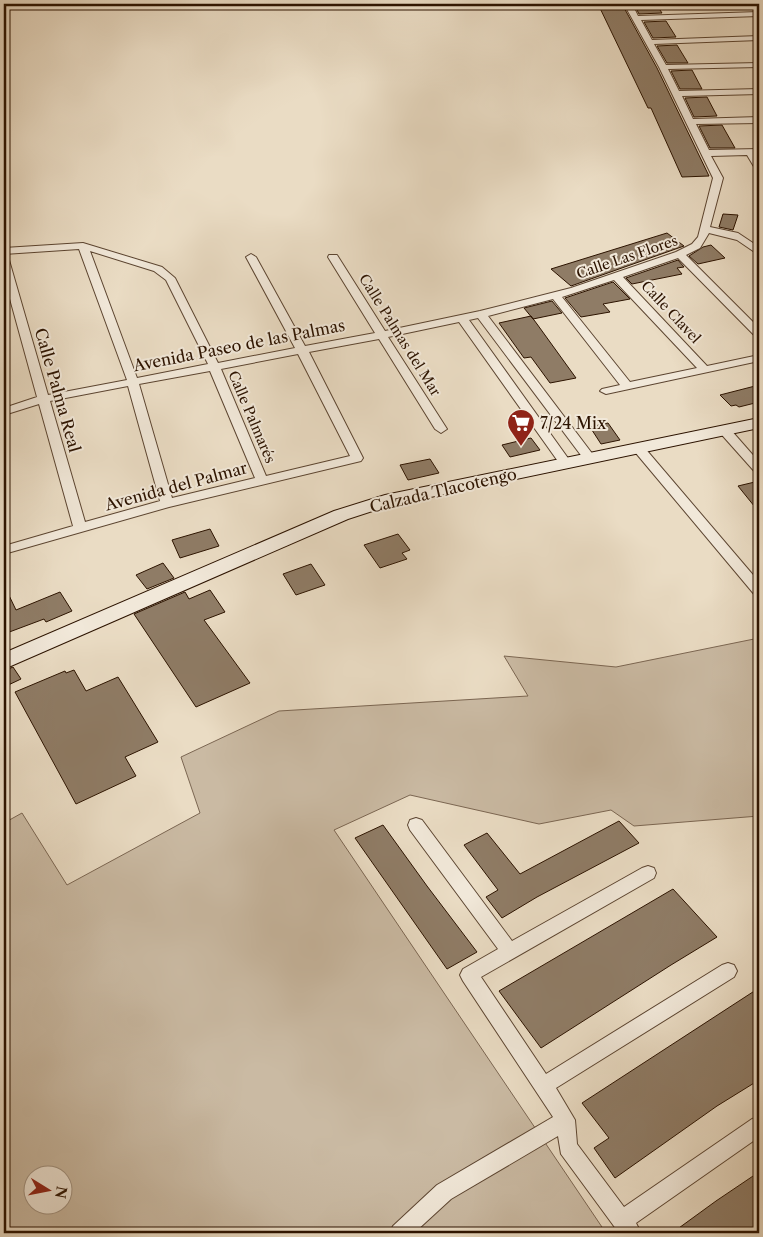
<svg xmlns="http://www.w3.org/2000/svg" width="763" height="1237" font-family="'Libre Caslon Text',serif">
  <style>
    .green { fill: #cabaa3; stroke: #7b6652; fill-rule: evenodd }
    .building { fill: #8f7c66; stroke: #2c1300 }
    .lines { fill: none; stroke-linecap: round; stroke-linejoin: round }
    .street-casing { stroke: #5c4531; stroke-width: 2 }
    .secondary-casing { stroke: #2c1300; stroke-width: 2 }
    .street { fill: #f1e8d9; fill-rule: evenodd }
    .secondary { fill: #f1e8d9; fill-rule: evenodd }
    .labels { text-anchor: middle; stroke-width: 4; stroke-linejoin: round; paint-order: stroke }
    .far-street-label { font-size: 14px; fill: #2c1300; stroke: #f1e8d9 }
    .street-label { font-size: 16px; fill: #2c1300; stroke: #f1e8d9 }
    .poi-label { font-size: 16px; fill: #2c1300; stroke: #f1e8d9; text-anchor: start }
  </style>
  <rect width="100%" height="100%" fill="#eadcc4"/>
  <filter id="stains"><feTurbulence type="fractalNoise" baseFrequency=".004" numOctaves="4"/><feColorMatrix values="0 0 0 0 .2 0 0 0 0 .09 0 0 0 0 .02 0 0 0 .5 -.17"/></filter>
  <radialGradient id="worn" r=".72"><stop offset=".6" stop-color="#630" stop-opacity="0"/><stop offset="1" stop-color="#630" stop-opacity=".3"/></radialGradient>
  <!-- green -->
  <path class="green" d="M 759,638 L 759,816 L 634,826 L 611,810 L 539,824 L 410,795 L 334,830 L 606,1233 L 4,1233 L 4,823 L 22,813 L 67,885 L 200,813 L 181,757 L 279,711 L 528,696 L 504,656 L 616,667 ZM 32,1174 L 62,1174 L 62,1204 L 32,1204 Z"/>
  <!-- building -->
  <path class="building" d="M 598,4 L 622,4 L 657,68 L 709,176 L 682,177 L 651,108 L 648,108 Z
    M 634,4 L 656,4 L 662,13 L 639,14 Z
    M 666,21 L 676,37 L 653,38 L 644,22 Z
    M 677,45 L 688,63 L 667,63 L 657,46 Z
    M 692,70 L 702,89 L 680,89 L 671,71 Z
    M 707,97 L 717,116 L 694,117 L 685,98 Z
    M 722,125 L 735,148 L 710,148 L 699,126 Z
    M 723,214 L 738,215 L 733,230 L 719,227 Z
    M 667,233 L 684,246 L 571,286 L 551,269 Z
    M 711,245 L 725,258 L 698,264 L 689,256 L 703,247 Z
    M 678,260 L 684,267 L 677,268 L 682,274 L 632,284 L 626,278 Z
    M 613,282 L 630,299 L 603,304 L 610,312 L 581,317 L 565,298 Z
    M 552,301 L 562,313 L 533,319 L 524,308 Z
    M 531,316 L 537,324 L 576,378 L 550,383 L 531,357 L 524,358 L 499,323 Z
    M 759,385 L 759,402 L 739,407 L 736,405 L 731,406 L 720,395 Z
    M 608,423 L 620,440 L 601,444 L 590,427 Z
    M 531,438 L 540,450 L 510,457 L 502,445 Z
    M 430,459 L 439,473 L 408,480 L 400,465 Z
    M 759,481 L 759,512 L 738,486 Z
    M 210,529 L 219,546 L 180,558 L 172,540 Z
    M 398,534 L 410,550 L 402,553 L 407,559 L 380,568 L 364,545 Z
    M 163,563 L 174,578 L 147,589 L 136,575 Z
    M 311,564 L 325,585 L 296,595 L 283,574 Z
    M 4,585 L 16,610 L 60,592 L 72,611 L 46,622 L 44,619 L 4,634 Z
    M 210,590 L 225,612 L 204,620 L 250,683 L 196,707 L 134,614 L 185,592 L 189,599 Z
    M 13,667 L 21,679 L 4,687 L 4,671 Z
    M 74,670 L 86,691 L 118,677 L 158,742 L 125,757 L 136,776 L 76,804 L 15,692 L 65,671 L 66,673 Z
    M 619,821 L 639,843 L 537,897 L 502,918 L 486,897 L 498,890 L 464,845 L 487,833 L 520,874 Z
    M 383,825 L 427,886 L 477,952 L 447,969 L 355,838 Z
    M 673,889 L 717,937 L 671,965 L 541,1048 L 499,991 Z
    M 759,988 L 759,1080 L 717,1106 L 615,1178 L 594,1148 L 609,1138 L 582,1103 Z
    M 759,1172 L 759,1233 L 672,1233 L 716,1201 Z"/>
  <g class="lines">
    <defs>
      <path id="street" d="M 624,4 L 632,4 L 638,16 L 759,12 L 759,16 L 641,20 L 652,40 L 759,36 L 759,40 L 654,44 L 666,65 L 759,63 L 759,67 L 668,69 L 679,91 L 759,89 L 759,94 L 682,96 L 693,119 L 759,117 L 759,123 L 696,124 L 709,150 L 759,149 L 759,155 L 756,155 L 759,160 L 759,171 L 756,170 L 747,155 L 711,156 L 723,178 L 710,227 L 738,233 L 759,247 L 759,255 L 737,240 L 709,233 L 700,248 L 686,255 L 759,328 L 759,337 L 755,336 L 678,258 L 623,277 L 707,366 L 759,355 L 759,361 L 606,394 L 600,391 L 602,389 L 620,385 L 553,299 L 488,316 L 594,456 L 596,459 L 590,463 L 586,462 L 478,318 L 469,320 L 570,461 L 572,464 L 570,467 L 562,467 L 459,322 L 388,337 L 447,429 L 441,433 L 435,429 L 379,339 L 309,352 L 363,458 L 361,461 L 169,507 L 4,554 L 4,546 L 73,526 L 39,404 L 4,415 L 4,408 L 37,397 L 4,277 L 4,257 L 9,260 L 48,395 L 127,380 L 79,249 L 4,254 L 4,248 L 83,243 L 162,267 L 175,278 L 218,363 L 295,348 L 246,257 L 251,254 L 256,257 L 305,346 L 375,333 L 328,257 L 329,255 L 337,255 L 385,331 L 480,311 L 571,288 L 676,252 L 692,244 L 698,237 L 713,178 L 659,67 ZM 90,251 L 154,271 L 166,280 L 208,364 L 137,378 ZM 614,280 L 697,368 L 630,382 L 562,297 ZM 298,354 L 350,456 L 266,476 L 221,369 ZM 210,371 L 255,478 L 172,498 L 139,384 ZM 128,386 L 160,501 L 85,522 L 50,401 Z
        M 726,428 L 730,429 L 759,462 L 759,473 L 755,472 L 722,435 L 720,432 L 722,429 Z
        M 639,445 L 643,446 L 759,582 L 759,596 L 754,594 L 635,452 L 633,449 Z
        M 416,818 L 422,820 L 512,941 L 642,868 L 648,866 L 654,868 L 656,873 L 654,878 L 481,977 L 546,1074 L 722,965 L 728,963 L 734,965 L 737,971 L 734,977 L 556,1088 L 575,1120 L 577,1144 L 624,1207 L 752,1119 L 759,1117 L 759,1137 L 636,1223 L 641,1233 L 619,1233 L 561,1154 L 558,1136 L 451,1199 L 414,1233 L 390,1233 L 393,1226 L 437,1185 L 553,1117 L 463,981 L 460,975 L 463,969 L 498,949 L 410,830 L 408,825 L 410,820 Z"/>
      <path id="secondary" d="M 759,418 L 759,428 L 388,506 L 348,519 L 4,669 L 4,653 L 334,511 L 385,495 Z"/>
    </defs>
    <!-- street casing -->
    <use href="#street" class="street-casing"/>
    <!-- secondary casing -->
    <use href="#secondary" class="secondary-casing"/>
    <!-- street -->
    <use href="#street" class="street"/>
    <!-- secondary -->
    <use href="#secondary" class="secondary"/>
  </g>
  <!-- icons -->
  <defs>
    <symbol id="supermarket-pin" viewBox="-11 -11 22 30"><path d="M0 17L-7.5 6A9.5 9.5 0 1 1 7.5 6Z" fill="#8f2418" stroke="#f1e8d9"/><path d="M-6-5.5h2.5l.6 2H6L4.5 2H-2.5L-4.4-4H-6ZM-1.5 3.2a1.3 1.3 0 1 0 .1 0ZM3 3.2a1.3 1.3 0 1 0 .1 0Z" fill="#fff"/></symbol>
  </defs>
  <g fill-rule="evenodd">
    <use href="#supermarket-pin" x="505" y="407" width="32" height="43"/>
  </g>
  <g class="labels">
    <!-- far-street labels -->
    <g class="far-street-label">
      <text transform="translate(627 257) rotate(-19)" y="5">Calle Las Flores</text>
      <text transform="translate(671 312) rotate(47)" y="5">Calle Clavel</text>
      <text transform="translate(400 335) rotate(58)" y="5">Calle Palmas del Mar</text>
      <text transform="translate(252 417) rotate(67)" y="5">Calle Palmarés</text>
    </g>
    <!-- street labels -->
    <g class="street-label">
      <text transform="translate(239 345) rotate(-11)" y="6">Avenida Paseo de las Palmas</text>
      <text transform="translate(58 390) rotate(74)" y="6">Calle Palma Real</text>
      <text transform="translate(176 486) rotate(-15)" y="6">Avenida del Palmar</text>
      <text transform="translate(443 490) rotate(-13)" y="6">Calzada Tlacotengo</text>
    </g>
    <!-- poi labels -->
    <g class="poi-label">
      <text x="540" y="429">7/24 Mix</text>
    </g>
  </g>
  <!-- margin -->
  <rect width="763" height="1237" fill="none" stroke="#eadcc4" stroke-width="20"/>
  <rect x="5" y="5" width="753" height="1227" fill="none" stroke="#2c1300" stroke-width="2.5"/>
  <rect x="10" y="10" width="743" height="1217" fill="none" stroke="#2c1300"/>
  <!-- north arrow -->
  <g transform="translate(48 1190) rotate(100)"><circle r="24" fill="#f1e8d9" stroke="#a29382"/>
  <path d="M0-4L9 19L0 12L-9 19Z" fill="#8f2418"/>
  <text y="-8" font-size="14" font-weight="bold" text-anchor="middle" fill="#2c1300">N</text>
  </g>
  <rect width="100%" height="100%" filter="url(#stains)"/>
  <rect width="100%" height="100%" fill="url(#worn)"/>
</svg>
